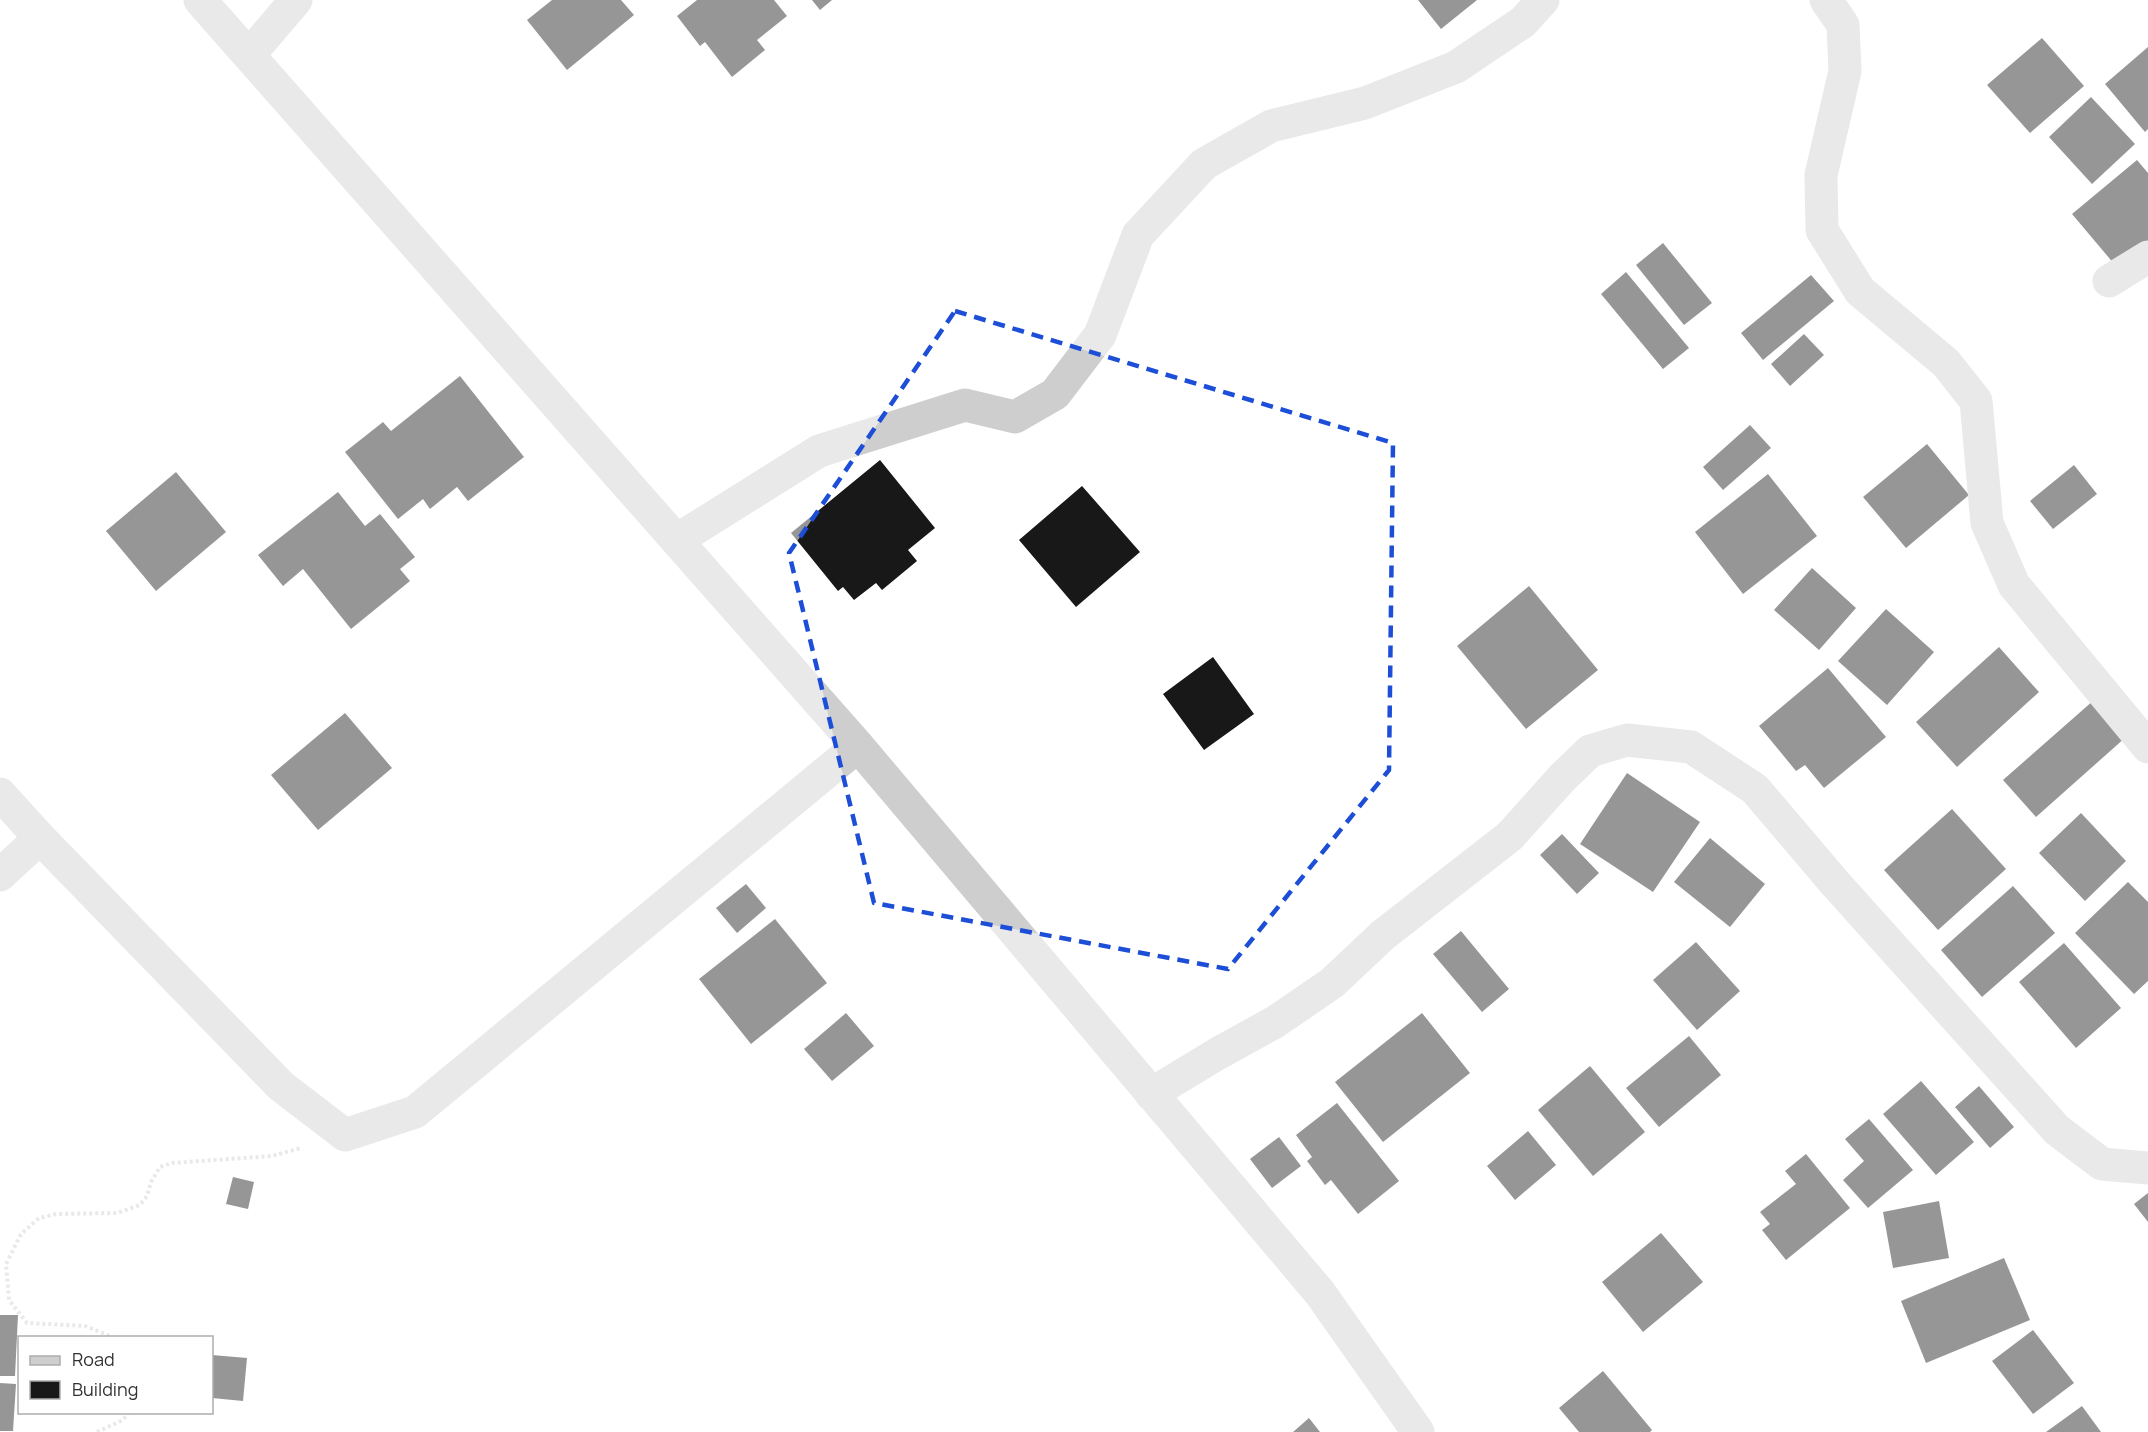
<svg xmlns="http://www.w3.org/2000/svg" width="2148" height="1432" font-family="Manrope,sans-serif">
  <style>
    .building { fill: #181818 }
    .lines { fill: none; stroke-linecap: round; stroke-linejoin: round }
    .path { stroke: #cecece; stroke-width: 4; stroke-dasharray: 3 3; stroke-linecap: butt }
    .minor { stroke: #cecece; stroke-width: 33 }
    .marked { fill: none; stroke: #1d4ed8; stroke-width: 4.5; stroke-dasharray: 12 8; stroke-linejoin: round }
  </style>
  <rect width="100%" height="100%" fill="#fff"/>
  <!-- building -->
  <path class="building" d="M 552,0 L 621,0 L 634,15 L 567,70 L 527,20 Z
    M 697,0 L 774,0 L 787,16 L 757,40 L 765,50 L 732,77 L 705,42 L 700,46 L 677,16 Z
    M 812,0 L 832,0 L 820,10 Z
    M 1418,0 L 1477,0 L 1441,29 Z
    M 2042,38 L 2084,86 L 2030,133 L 1987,85 Z
    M 2148,47 L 2148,129 L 2145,132 L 2105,84 Z
    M 2091,97 L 2135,144 L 2092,184 L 2049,137 Z
    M 2137,160 L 2148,173 L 2148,260 L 2126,278 L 2072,214 Z
    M 1663,243 L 1712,303 L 1684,325 L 1636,265 Z
    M 1626,272 L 1689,348 L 1663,369 L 1601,294 Z
    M 1811,275 L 1834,301 L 1763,360 L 1741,333 Z
    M 1804,334 L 1824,355 L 1790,386 L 1771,364 Z
    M 460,376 L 524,457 L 468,501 L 457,487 L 430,509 L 423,499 L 398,519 L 345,452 L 383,422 L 391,431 Z
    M 1750,425 L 1771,448 L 1723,490 L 1703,467 Z
    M 1927,444 L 1969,495 L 1906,548 L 1863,497 Z
    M 880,460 L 935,528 L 908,550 L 917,561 L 882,590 L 876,583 L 854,600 L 843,587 L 838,591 L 791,533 Z
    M 2074,465 L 2097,494 L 2053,529 L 2030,501 Z
    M 176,472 L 226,532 L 156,591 L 106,531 Z
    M 1768,474 L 1817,536 L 1743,594 L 1695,532 Z
    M 1082,486 L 1140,552 L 1076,607 L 1019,540 Z
    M 338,492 L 365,526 L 380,514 L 415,557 L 400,569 L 410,581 L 351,629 L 303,569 L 283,586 L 258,555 Z
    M 1812,568 L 1856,608 L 1819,650 L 1774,610 Z
    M 1529,586 L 1598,670 L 1526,729 L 1457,646 Z
    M 1886,609 L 1934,652 L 1887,705 L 1838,661 Z
    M 1999,647 L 2039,692 L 1957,767 L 1916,722 Z
    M 1213,657 L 1254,714 L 1204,750 L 1163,694 Z
    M 1828,668 L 1886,737 L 1824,788 L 1805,765 L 1796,771 L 1759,726 Z
    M 2094,700 L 2126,737 L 2036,817 L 2003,780 Z
    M 345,713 L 392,768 L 318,830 L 271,775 Z
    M 1627,773 L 1700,822 L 1653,892 L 1580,844 Z
    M 1952,809 L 2006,869 L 1938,930 L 1884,870 Z
    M 2081,813 L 2126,861 L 2085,901 L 2039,853 Z
    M 1562,834 L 1599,873 L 1577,894 L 1540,855 Z
    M 1710,838 L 1765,884 L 1730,927 L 1674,882 Z
    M 2128,882 L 2148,902 L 2148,981 L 2134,994 L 2075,933 Z
    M 746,884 L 766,908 L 737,933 L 716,908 Z
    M 2013,886 L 2055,933 L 1982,997 L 1941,950 Z
    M 775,919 L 827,983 L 751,1044 L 699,979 Z
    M 1461,931 L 1509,989 L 1482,1012 L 1433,954 Z
    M 1696,942 L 1740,991 L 1697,1030 L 1653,980 Z
    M 2064,943 L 2121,1008 L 2076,1048 L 2019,982 Z
    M 846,1013 L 874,1046 L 832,1081 L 804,1049 Z
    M 1422,1013 L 1470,1073 L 1383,1142 L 1335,1082 Z
    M 1689,1036 L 1721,1075 L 1659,1127 L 1626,1088 Z
    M 1590,1066 L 1645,1132 L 1593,1176 L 1538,1110 Z
    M 1921,1081 L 1974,1142 L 1936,1175 L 1883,1114 Z
    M 1979,1086 L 2014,1127 L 1990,1148 L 1955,1107 Z
    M 1337,1103 L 1399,1181 L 1358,1214 L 1331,1180 L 1325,1185 L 1307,1161 L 1312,1157 L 1296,1135 Z
    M 1869,1119 L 1913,1170 L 1868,1208 L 1843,1180 L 1864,1161 L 1845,1139 Z
    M 1528,1131 L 1556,1165 L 1515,1200 L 1487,1166 Z
    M 1279,1137 L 1301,1166 L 1272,1188 L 1250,1159 Z
    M 1806,1154 L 1850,1208 L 1786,1260 L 1762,1230 L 1770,1224 L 1760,1212 L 1796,1184 L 1785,1171 Z
    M 233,1177 L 254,1182 L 248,1209 L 226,1204 Z
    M 2148,1193 L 2148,1222 L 2134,1204 Z
    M 1939,1201 L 1949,1258 L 1893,1268 L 1883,1212 Z
    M 1661,1233 L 1703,1282 L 1643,1332 L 1602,1282 Z
    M 2004,1258 L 2030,1320 L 1926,1363 L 1901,1301 Z
    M 0,1315 L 18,1315 L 15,1376 L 0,1376 Z
    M 2033,1330 L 2074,1383 L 2033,1414 L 1992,1361 Z
    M 212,1355 L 247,1358 L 243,1401 L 212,1398 Z
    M 1603,1371 L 1652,1430 L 1650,1432 L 1579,1432 L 1559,1408 Z
    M 0,1383 L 16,1384 L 13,1431 L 0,1431 Z
    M 2082,1406 L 2101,1432 L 2046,1432 Z
    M 1309,1418 L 1320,1432 L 1293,1432 Z"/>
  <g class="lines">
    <!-- path -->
    <path class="path" d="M 115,1338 L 85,1326 L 27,1323 L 9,1300 L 6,1264 L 21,1234 L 39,1218 L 57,1214 L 117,1213 L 140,1205 L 147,1196 L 151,1182 L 160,1167 L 172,1163 L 272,1156 L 301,1148
      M 97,1432 L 123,1420 L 129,1412"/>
    <!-- minor -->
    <path class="minor" d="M 200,0 L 858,746 L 1320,1293 L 1418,1432
      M 1826,0 L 1843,25 L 1845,71 L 1821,175 L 1822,230 L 1860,291 L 1946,363 L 1976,401 L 1987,523 L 2014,585 L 2148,747
      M 249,55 L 296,0
      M 2109,281 L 2148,257
      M 677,540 L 819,451 L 965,405 L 1015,417 L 1055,394 L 1100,335 L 1138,235 L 1204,164 L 1271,126 L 1365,103 L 1456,67 L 1523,22 L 1543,0
      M 0,794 L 40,838 L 281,1086 L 345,1135 L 415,1112 L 858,746
      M 0,875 L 40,838
      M 1151,1094 L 1217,1054 L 1275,1022 L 1332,983 L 1383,935 L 1510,836 L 1562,778 L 1590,751 L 1627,740 L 1691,747 L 1755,789 L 1834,882 L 2057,1130 L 2102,1164 L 2148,1168"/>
  </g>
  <!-- marked area -->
  <path d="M0 0H2148V1432H0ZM 955,311 L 1393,443 L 1389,770 L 1228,969 L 874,903 L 789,553 Z" fill="#fff" fill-opacity=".55" fill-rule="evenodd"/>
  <path class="marked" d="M 955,311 L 1393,443 L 1389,770 L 1228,969 L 874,903 L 789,553 Z"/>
  <!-- legend -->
  <rect x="18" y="1336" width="195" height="78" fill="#ffffff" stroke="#adadad" stroke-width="1.5"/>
  <rect x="30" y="1356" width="30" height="9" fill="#cecece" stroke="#adadad" stroke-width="1.5"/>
  <text x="72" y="1366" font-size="18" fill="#313131">Road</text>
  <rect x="30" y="1381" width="30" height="18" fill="#181818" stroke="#adadad" stroke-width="1.5"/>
  <text x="72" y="1396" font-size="18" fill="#313131">Building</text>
</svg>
